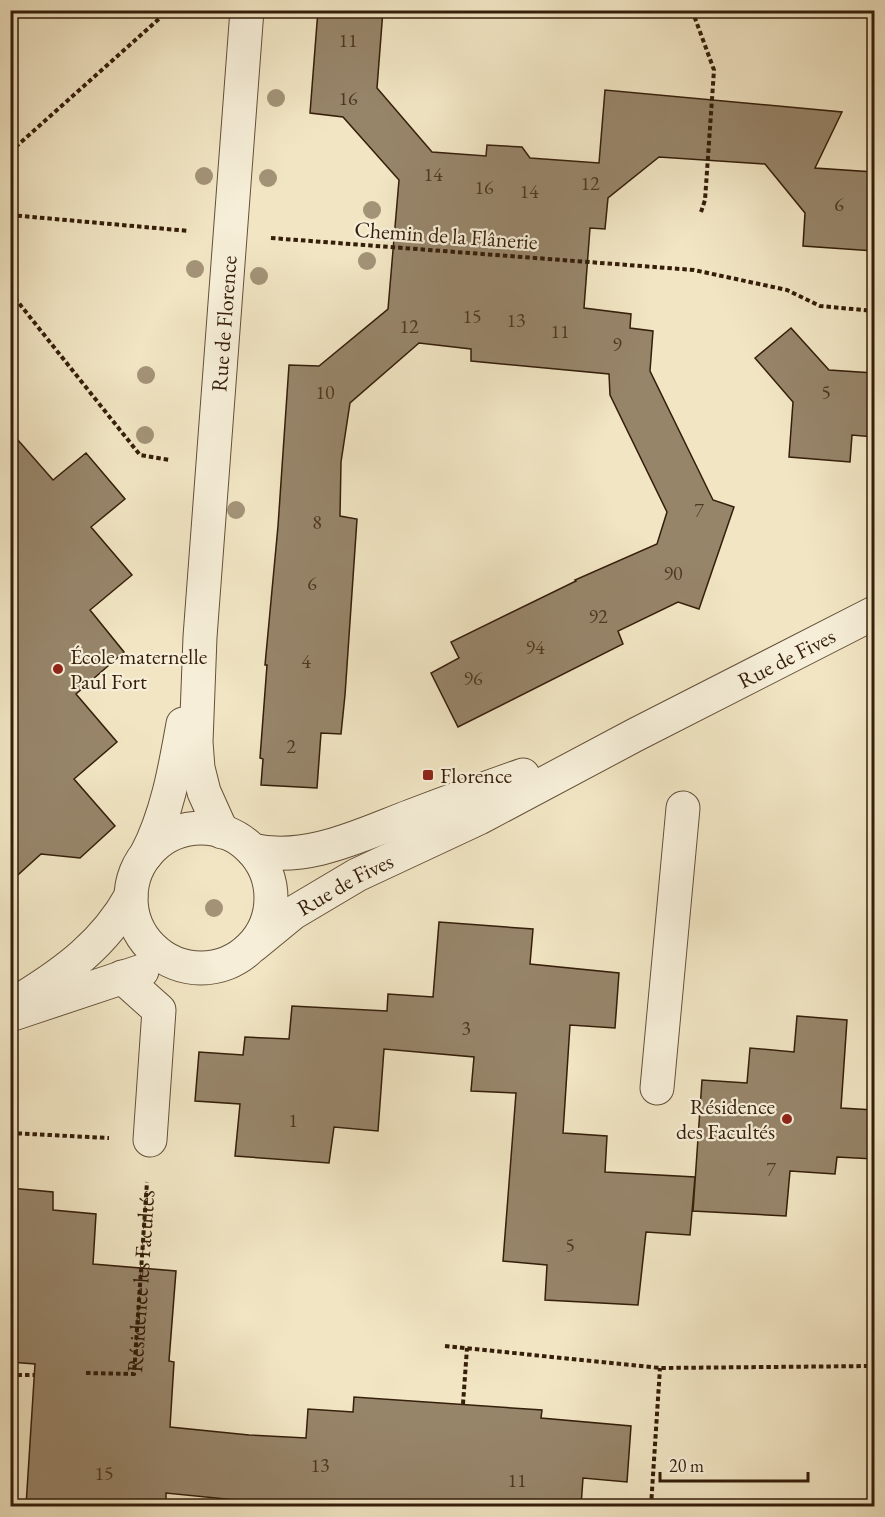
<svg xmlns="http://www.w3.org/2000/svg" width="885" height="1517" font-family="'EB Garamond',serif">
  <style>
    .building { fill: #97856a; stroke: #351e0a; stroke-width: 1.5 }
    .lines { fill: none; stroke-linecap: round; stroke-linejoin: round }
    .minor-casing { stroke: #645038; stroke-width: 35 }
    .path { stroke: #351e0a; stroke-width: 4; stroke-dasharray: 4.5 3; stroke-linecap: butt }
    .minor { stroke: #f6eed8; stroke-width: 33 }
    .tree { fill: #a39377 }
    .poi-dot { fill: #8f2418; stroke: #f6eed8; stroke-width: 2 }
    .labels { text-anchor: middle; stroke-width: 4.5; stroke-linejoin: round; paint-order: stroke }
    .number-label { font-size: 20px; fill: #4e3822 }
    .street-label { font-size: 22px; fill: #351e0a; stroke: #f6eed8 }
    .poi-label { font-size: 22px; fill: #351e0a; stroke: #f6eed8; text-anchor: start }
  </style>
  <rect width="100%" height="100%" fill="#f1e5c3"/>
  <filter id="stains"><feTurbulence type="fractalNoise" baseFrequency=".00333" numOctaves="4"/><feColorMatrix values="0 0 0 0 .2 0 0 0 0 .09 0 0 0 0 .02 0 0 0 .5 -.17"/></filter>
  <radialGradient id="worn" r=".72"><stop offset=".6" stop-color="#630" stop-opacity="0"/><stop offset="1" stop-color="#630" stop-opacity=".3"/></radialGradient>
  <!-- building -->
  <path class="building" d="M 318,10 L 383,10 L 377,88 L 432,152 L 486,156 L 487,145 L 522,147 L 530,158 L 599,163 L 605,90 L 842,112 L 815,168 L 874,172 L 874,251 L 803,246 L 805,213 L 765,164 L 659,157 L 608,198 L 605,229 L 590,228 L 584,308 L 631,314 L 630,328 L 653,331 L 650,371 L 713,500 L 734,507 L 699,609 L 678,602 L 618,631 L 623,644 L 458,727 L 431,673 L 459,658 L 451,642 L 576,581 L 575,580 L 657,544 L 667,512 L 610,395 L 609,374 L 471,361 L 471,349 L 419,343 L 350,403 L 341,462 L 340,516 L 357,519 L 345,695 L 341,734 L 321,733 L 317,788 L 261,785 L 263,759 L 260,758 L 267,665 L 265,665 L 278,526 L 289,365 L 319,366 L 388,309 L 399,180 L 343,117 L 310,113 Z
    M 791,328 L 829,370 L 874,373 L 874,437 L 852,435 L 850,462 L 789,457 L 793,402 L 755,358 Z
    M 10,431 L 53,480 L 86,453 L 125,499 L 91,527 L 132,575 L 90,610 L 124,652 L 76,694 L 117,742 L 74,779 L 115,826 L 80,858 L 41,854 L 10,882 Z
    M 439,922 L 533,929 L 530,964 L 619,973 L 615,1028 L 570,1025 L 563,1133 L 607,1136 L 605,1172 L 695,1177 L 690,1235 L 646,1232 L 638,1305 L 545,1300 L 547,1265 L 503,1261 L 516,1093 L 471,1091 L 474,1057 L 384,1049 L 378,1131 L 334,1127 L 329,1163 L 235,1156 L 240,1104 L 195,1101 L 199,1052 L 243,1055 L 245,1037 L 289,1039 L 292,1006 L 387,1011 L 388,994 L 433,997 Z
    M 797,1016 L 847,1020 L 841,1108 L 874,1110 L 874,1159 L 837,1157 L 835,1174 L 790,1171 L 786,1216 L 693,1211 L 702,1080 L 747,1083 L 750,1048 L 794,1052 Z
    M 10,1188 L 53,1192 L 53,1210 L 96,1214 L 93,1264 L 176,1271 L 169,1361 L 174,1362 L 170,1427 L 249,1435 L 306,1438 L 308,1409 L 353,1412 L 354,1397 L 542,1410 L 541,1418 L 631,1426 L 627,1482 L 583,1478 L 581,1506 L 256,1506 L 256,1502 L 166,1493 L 166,1506 L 26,1506 L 35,1364 L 10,1362 Z"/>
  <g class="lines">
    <defs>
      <g id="minor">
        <circle cx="201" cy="898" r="70"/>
        <path id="s2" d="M 222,832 L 204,792 L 198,768 L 196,742 L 200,637 L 247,10"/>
        <path d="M 252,850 C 306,863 361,835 411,816 C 448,802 486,788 523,775"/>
        <path d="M 146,855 C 167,815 175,769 183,724"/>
        <path id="s3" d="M 254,945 L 293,913 L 357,875 L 479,818 L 635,735 L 874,613"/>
        <path d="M 122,977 L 159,1010 L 150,1140"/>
        <path d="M 20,1000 C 66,972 105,943 131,896"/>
        <path d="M 10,1015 L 142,971"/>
        <path d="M 657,1088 L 683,808"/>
      </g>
    </defs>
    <!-- minor casing -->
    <use href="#minor" class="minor-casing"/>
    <!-- path -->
    <g class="path">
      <path d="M 692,10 L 714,70 L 705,200 L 701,212"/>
      <path d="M 10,152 L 169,10"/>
      <path d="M 10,208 L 16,214"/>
      <path d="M 10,215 L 189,231"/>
      <path d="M 271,238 L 694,270 L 787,290 L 820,306 L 874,311"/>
      <path d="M 10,292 L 140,455 L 170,460"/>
      <path d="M 10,1133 L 109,1138"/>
      <path d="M 445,1346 L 660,1368 L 874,1366"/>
      <path id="s1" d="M 86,1373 L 134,1374 L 147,1182"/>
      <path d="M 10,1375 L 35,1375"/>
      <path d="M 463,1404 L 467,1348"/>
      <path d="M 651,1506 L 660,1368"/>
    </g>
    <!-- minor -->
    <use href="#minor" class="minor"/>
  </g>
  <!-- trees -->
  <g class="tree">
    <circle cx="276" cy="98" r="9"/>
    <circle cx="204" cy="176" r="9"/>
    <circle cx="268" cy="178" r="9"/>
    <circle cx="372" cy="210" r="9"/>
    <circle cx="367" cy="261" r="9"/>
    <circle cx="195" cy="269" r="9"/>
    <circle cx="259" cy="276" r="9"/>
    <circle cx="146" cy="375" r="9"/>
    <circle cx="145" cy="435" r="9"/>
    <circle cx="236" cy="510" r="9"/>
    <circle cx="214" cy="908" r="9"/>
  </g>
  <!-- markers -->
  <g class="poi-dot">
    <circle cx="58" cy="669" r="6"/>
    <rect x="422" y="769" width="12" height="12" rx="3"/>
    <circle cx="787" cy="1119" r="6"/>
  </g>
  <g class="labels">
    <!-- number labels -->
    <g class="number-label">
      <text x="348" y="47">11</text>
      <text x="348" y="105">16</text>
      <text x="433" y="181">14</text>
      <text x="590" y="190">12</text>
      <text x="484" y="194">16</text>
      <text x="529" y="198">14</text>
      <text x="839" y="211">6</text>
      <text x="472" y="323">15</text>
      <text x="516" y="327">13</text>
      <text x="409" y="333">12</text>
      <text x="560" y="338">11</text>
      <text x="617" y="351">9</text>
      <text x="325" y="399">10</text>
      <text x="826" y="399">5</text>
      <text x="699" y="517">7</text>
      <text x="317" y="529">8</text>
      <text x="673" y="580">90</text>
      <text x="312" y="590">6</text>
      <text x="598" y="623">92</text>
      <text x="535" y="654">94</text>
      <text x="306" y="668">4</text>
      <text x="473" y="685">96</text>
      <text x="291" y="753">2</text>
      <text x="466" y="1035">3</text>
      <text x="293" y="1127">1</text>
      <text x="771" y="1176">7</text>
      <text x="570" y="1252">5</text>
      <text x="320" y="1472">13</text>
      <text x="104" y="1480">15</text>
      <text x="517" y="1487">11</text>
    </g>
    <!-- street labels -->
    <g class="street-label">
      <text transform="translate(446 235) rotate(4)" y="8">Chemin de la Flânerie</text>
      <text dy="8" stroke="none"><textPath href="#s2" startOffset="514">Rue de Florence</textPath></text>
      <text dy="8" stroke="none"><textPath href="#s3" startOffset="606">Rue de Fives</textPath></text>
      <text dy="8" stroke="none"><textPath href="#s3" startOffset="110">Rue de Fives</textPath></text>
      <text dy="8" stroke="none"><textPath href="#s1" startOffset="141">Résidence les Facultés</textPath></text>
    </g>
    <!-- poi labels -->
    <g class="poi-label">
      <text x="70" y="664">École maternelle<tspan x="70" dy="25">Paul Fort</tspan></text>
      <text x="440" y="783">Florence</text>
      <text x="775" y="1114" text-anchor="end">Résidence<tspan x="775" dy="25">des Facultés</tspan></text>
    </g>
  </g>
  <!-- margin -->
  <rect width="885" height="1517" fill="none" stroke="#f1e5c3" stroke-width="36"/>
  <rect x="12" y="12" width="861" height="1493" fill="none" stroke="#351e0a" stroke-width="3"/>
  <rect x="18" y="18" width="849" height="1481" fill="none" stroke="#351e0a" stroke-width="1.5"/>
  <!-- scale -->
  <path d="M660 1472v9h148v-9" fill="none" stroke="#351e0a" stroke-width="3"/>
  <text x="669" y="1472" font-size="18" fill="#351e0a" stroke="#f6eed8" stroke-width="4.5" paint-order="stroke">20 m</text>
  <rect width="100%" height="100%" filter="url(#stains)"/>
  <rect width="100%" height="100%" fill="url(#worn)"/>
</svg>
